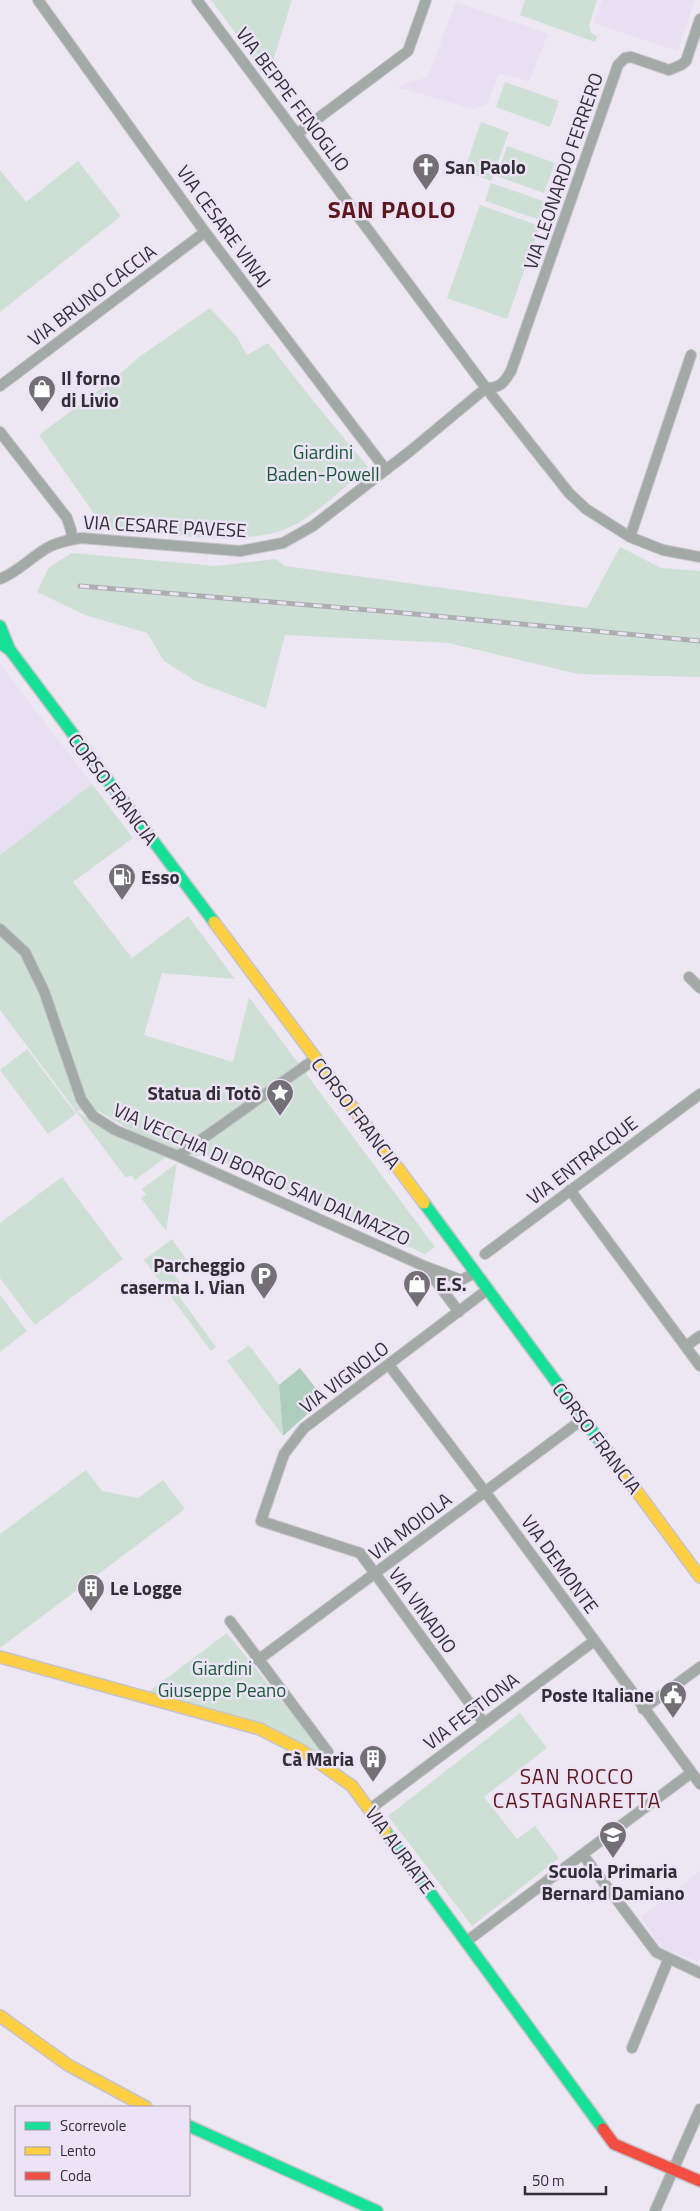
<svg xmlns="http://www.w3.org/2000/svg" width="700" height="2211" font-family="'Titillium Web',sans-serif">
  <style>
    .built { fill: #e8dff3 }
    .green { fill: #cee0d6 }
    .forest { fill: #afcdbd }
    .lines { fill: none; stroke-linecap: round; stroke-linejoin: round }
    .street-casing { stroke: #c7c3cb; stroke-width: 12 }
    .fast-casing { stroke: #c7c3cb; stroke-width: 14 }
    .slow-casing { stroke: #c7c3cb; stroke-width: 14 }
    .jam-casing { stroke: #c7c3cb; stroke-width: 14 }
    .street { stroke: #a1aaa7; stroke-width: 10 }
    .fast { stroke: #16e098; stroke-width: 11 }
    .slow { stroke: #ffcf43; stroke-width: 11 }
    .jam { stroke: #f24e42; stroke-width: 11 }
    .rail-casing { stroke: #adaeb2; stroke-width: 5 }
    .rail { stroke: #ece3f6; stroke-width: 3; stroke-dasharray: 9; stroke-linecap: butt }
    .labels { text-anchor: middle; stroke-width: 5; stroke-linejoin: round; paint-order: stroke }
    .street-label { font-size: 19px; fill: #312e35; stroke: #ece3f6 }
    .poi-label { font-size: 19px; font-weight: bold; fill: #312e35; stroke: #ece3f6; text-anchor: start }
    .park-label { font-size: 19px; fill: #185c37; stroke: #ece3f6 }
    .quarter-label { font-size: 21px; letter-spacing: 1px; fill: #5d181d; stroke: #ece3f6 }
    .district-label { font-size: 24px; font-weight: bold; letter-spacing: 1px; fill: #5d181d; stroke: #ece3f6 }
  </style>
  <rect width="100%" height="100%" fill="#ece7f2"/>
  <!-- built -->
  <path class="built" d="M 602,0 L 695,0 L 678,51 L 594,23 Z
    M 456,2 L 548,34 L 529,81 L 499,73 L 487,104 L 474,109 L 399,88 L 398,86 L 428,77 Z
    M 0,664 L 92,784 L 0,855 Z
    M 700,1871 L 700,1958 L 698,1962 L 661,1947 L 641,1917 Z"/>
  <!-- green -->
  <path class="green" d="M 211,0 L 292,0 L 268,77 Z
    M 525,0 L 597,0 L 589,26 L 591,33 L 597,36 L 595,42 L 520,15 Z
    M 505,82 L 559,101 L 550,127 L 496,107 Z
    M 481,122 L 509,132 L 491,181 L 464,171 Z
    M 507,146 L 555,163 L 544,193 L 497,176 Z
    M 78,161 L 121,216 L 0,312 L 0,170 L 26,202 Z
    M 491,183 L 549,203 L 543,221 L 485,201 Z
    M 480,205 L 540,226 L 507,319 L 447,298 Z
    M 210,308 L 237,337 L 247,355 L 268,343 L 314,402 L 368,467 C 343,488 316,516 286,529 C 240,548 154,532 104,528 L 39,435 L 115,378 L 139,357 Z
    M 620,547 L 661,568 L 700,571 L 700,677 L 578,674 L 449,643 L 285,635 L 266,708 L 197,682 L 164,661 L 147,633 L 85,615 L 37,592 L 49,567 L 72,553 L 216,566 L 276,559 L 285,566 L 587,608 Z
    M 92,784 L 133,838 L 73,882 L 132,958 L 188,916 L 235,979 L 162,973 L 144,1035 L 233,1062 L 249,997 L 435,1247 L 425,1254 L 203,1153 L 197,1157 L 136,1133 L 93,1108 L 77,1111 L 98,1126 L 166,1157 L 135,1180 L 131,1175 L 126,1178 L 0,1010 L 0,855 Z
    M 27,1049 L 76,1114 L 48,1134 L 0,1070 Z
    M 177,1163 L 166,1231 L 141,1198 L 146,1195 L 142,1189 Z
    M 62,1177 L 123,1259 L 35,1325 L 0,1278 L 0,1223 Z
    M 172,1239 L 188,1262 L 173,1273 L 180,1282 L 173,1288 L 216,1347 L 211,1351 L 144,1260 Z
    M 0,1295 L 27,1331 L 0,1352 Z
    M 249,1345 L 279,1385 L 283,1436 L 227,1361 Z
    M 86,1470 L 102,1491 L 138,1498 L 163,1480 L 185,1509 L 0,1648 L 0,1534 Z
    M 227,1633 L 311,1737 L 320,1750 L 320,1753 L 317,1755 L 147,1693 Z
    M 520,1713 L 547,1748 L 484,1797 L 517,1839 L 535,1826 L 559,1858 L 472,1926 L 388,1816 Z"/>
  <!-- forest -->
  <path class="forest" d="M 300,1368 L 324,1399 L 283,1436 L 279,1385 Z"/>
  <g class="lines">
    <defs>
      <path id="street" d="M 38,0 L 205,232 L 386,470
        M 197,0 L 486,388 L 569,493 L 586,509 L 630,537 L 663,550 L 700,557
        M 297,134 L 408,51 L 426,0
        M 0,386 L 205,232
        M 486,388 C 500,388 504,383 511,371 L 618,65 L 625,58 L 631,57 L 669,70 L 681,65 L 686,61 L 700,19
        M 0,432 L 67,518 L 71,530 L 72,539
        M 630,537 L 691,355
        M 0,579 C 18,572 30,558 47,548 C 57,542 69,540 81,538 L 240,551 L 283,543 L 313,526 L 409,452 L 486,388
        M 0,929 L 25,952 L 44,991 L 81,1099 L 93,1116 L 115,1130 L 178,1156 L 424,1266 L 461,1280 L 475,1273
        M 689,977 L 700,988
        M 178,1156 L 315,1059
        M 570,1190 L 700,1366
        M 485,1254 L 700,1094
        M 425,1267 L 459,1312
        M 686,1346 L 700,1336
        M 389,1365 L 492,1501 L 700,1784
        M 230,1621 L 325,1748 L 328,1752 L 321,1764
        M 258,1660 L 583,1419
        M 643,1709 L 700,1667
        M 484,1723 L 360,1553 L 261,1521 L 284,1454 L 304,1428 L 487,1290
        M 370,1809 L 594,1641
        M 583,1855 L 656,1952 L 700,1973
        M 467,1941 L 691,1773
        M 632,2048 L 669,1958
        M 655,2211 L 700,2109"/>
      <path id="fast" d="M 0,626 L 10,650
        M 0,643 L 10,650 L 214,922
        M 424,1203 L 616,1463
        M 385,1831 L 603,2129
        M 189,2126 L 377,2211"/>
      <path id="slow" d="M 214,922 L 424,1203
        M 616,1463 L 700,1577
        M 0,1657 L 260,1729 L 301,1750 L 352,1786 L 385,1831
        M 0,2016 L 68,2065 L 146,2107"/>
      <path id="jam" d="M 603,2129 L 614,2144 L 700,2181"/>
    </defs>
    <!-- street casing -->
    <use href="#street" class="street-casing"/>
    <!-- fast casing -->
    <use href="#fast" class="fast-casing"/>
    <!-- slow casing -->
    <use href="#slow" class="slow-casing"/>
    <!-- jam casing -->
    <use href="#jam" class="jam-casing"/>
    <!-- street -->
    <use href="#street" class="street"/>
    <!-- fast -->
    <use href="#fast" class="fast"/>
    <!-- slow -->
    <use href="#slow" class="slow"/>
    <!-- jam -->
    <use href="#jam" class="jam"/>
    <defs>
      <path id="rail" d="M 80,586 L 393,612 L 700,641"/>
    </defs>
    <!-- rail casing -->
    <use href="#rail" class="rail-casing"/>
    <!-- rail -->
    <use href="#rail" class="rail"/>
  </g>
  <!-- icons -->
  <defs>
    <symbol id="church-pin" viewBox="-11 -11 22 30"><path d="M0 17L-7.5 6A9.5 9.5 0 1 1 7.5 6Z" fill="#726f77" stroke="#ece3f6"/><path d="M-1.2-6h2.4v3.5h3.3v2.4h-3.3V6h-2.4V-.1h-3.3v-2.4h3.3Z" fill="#fff"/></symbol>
    <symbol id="shop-pin" viewBox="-11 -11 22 30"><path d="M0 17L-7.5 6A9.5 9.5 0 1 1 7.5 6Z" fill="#726f77" stroke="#ece3f6"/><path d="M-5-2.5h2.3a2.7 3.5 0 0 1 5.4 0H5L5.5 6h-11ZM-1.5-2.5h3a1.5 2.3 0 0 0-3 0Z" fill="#fff"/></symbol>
    <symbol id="fuel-pin" viewBox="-11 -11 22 30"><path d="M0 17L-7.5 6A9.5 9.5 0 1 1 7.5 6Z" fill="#726f77" stroke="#ece3f6"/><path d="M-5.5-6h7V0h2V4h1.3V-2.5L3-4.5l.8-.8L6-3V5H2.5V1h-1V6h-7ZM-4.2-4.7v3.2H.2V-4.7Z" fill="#fff"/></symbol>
    <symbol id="sight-pin" viewBox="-11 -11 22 30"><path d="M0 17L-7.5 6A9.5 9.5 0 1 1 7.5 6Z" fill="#726f77" stroke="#ece3f6"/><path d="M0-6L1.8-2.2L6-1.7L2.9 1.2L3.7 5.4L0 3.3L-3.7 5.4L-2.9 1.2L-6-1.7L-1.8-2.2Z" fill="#fff"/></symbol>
    <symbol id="parking-pin" viewBox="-11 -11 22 30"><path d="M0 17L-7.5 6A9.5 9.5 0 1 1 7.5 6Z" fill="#726f77" stroke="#ece3f6"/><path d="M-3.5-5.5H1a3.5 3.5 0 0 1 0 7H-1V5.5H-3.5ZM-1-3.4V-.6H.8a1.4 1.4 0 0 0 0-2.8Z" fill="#fff"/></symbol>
    <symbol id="building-pin" viewBox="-11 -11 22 30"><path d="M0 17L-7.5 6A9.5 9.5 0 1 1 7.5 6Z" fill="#726f77" stroke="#ece3f6"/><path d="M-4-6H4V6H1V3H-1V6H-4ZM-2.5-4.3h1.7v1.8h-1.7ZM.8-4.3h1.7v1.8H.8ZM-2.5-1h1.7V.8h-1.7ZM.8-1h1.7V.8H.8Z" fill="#fff"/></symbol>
    <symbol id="civic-pin" viewBox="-11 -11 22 30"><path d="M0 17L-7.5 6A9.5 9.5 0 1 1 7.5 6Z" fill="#726f77" stroke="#ece3f6"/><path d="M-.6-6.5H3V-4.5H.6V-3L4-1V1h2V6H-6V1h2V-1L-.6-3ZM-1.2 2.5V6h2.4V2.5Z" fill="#fff"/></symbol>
    <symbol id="school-pin" viewBox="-11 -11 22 30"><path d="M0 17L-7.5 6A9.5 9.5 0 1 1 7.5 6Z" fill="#726f77" stroke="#ece3f6"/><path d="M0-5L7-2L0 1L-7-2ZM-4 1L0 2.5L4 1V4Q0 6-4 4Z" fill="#fff"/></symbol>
  </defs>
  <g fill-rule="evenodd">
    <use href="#church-pin" x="410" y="151" width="32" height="43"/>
    <use href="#shop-pin" x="26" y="373" width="32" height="43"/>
    <use href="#fuel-pin" x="106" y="861" width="32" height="43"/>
    <use href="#sight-pin" x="264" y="1077" width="32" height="43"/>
    <use href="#parking-pin" x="248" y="1260" width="32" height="43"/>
    <use href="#shop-pin" x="401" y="1268" width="32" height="43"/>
    <use href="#building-pin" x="75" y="1572" width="32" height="43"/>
    <use href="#civic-pin" x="657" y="1679" width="32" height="43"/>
    <use href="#building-pin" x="357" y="1743" width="32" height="43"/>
    <use href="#school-pin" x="597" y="1819" width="32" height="43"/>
  </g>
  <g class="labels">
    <!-- street labels -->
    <g class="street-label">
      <text transform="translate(293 99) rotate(53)" y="7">VIA BEPPE FENOGLIO</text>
      <text transform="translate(563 171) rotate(-71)" y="7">VIA LEONARDO FERRERO</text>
      <text transform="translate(224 226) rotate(54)" y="7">VIA CESARE VINAJ</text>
      <text transform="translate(92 295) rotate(-37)" y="7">VIA BRUNO CACCIA</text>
      <text transform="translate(165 526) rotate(3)" y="7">VIA CESARE PAVESE</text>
      <text transform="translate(113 789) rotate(53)" y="7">CORSO FRANCIA</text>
      <text transform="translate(356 1113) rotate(53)" y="7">CORSO FRANCIA</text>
      <text transform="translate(582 1160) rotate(-37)" y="7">VIA ENTRACQUE</text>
      <text transform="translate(262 1174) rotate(24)" y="7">VIA VECCHIA DI BORGO SAN DALMAZZO</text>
      <text transform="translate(344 1377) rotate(-37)" y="7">VIA VIGNOLO</text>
      <text transform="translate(597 1438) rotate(53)" y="7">CORSO FRANCIA</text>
      <text transform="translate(410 1526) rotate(-37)" y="7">VIA MOIOLA</text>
      <text transform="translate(560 1564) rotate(54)" y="7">VIA DEMONTE</text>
      <text transform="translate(423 1610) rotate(54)" y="7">VIA VINADIO</text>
      <text transform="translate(471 1711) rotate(-37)" y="7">VIA FESTIONA</text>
      <text transform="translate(400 1850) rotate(54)" y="7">VIA AURIATE</text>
    </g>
    <!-- poi labels -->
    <g class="poi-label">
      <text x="445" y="174">San Paolo</text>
      <text x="61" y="385">Il forno<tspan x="61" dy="22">di Livio</tspan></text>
      <text x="141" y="884">Esso</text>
      <text x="261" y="1100" text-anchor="end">Statua di Totò</text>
      <text x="245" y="1272" text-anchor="end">Parcheggio<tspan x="245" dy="22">caserma I. Vian</tspan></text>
      <text x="436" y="1291">E.S.</text>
      <text x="110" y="1595">Le Logge</text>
      <text x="654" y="1702" text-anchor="end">Poste Italiane</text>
      <text x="354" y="1766" text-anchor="end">Cà Maria</text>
      <text x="613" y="1878" text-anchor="middle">Scuola Primaria<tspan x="613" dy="22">Bernard Damiano</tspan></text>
    </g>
    <!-- park labels -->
    <g class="park-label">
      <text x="323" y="459">Giardini<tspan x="323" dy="22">Baden-Powell</tspan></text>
      <text x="222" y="1675">Giardini<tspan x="222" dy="22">Giuseppe Peano</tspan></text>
    </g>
    <!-- quarter labels -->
    <g class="quarter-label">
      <text x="577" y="1784">SAN ROCCO<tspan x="577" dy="24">CASTAGNARETTA</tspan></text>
    </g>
    <!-- district labels -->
    <g class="district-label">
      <text x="392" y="218">SAN PAOLO</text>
    </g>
  </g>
  <!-- legend -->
  <rect x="15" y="2106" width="175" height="90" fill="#ece3f6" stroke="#a19ba9"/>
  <rect x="25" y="2122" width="25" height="8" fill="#16e098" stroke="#a19ba9"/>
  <text x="60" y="2131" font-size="15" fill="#312e35">Scorrevole</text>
  <rect x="25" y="2147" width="25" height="8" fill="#ffcf43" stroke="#a19ba9"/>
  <text x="60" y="2156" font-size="15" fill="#312e35">Lento</text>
  <rect x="25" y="2172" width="25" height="8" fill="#f24e42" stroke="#a19ba9"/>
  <text x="60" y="2181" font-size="15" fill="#312e35">Coda</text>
  <!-- scale -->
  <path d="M525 2186v8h81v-8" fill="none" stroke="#312e35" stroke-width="2.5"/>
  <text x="532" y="2186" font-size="15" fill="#312e35" stroke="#ece3f6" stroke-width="4" paint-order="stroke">50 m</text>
</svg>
